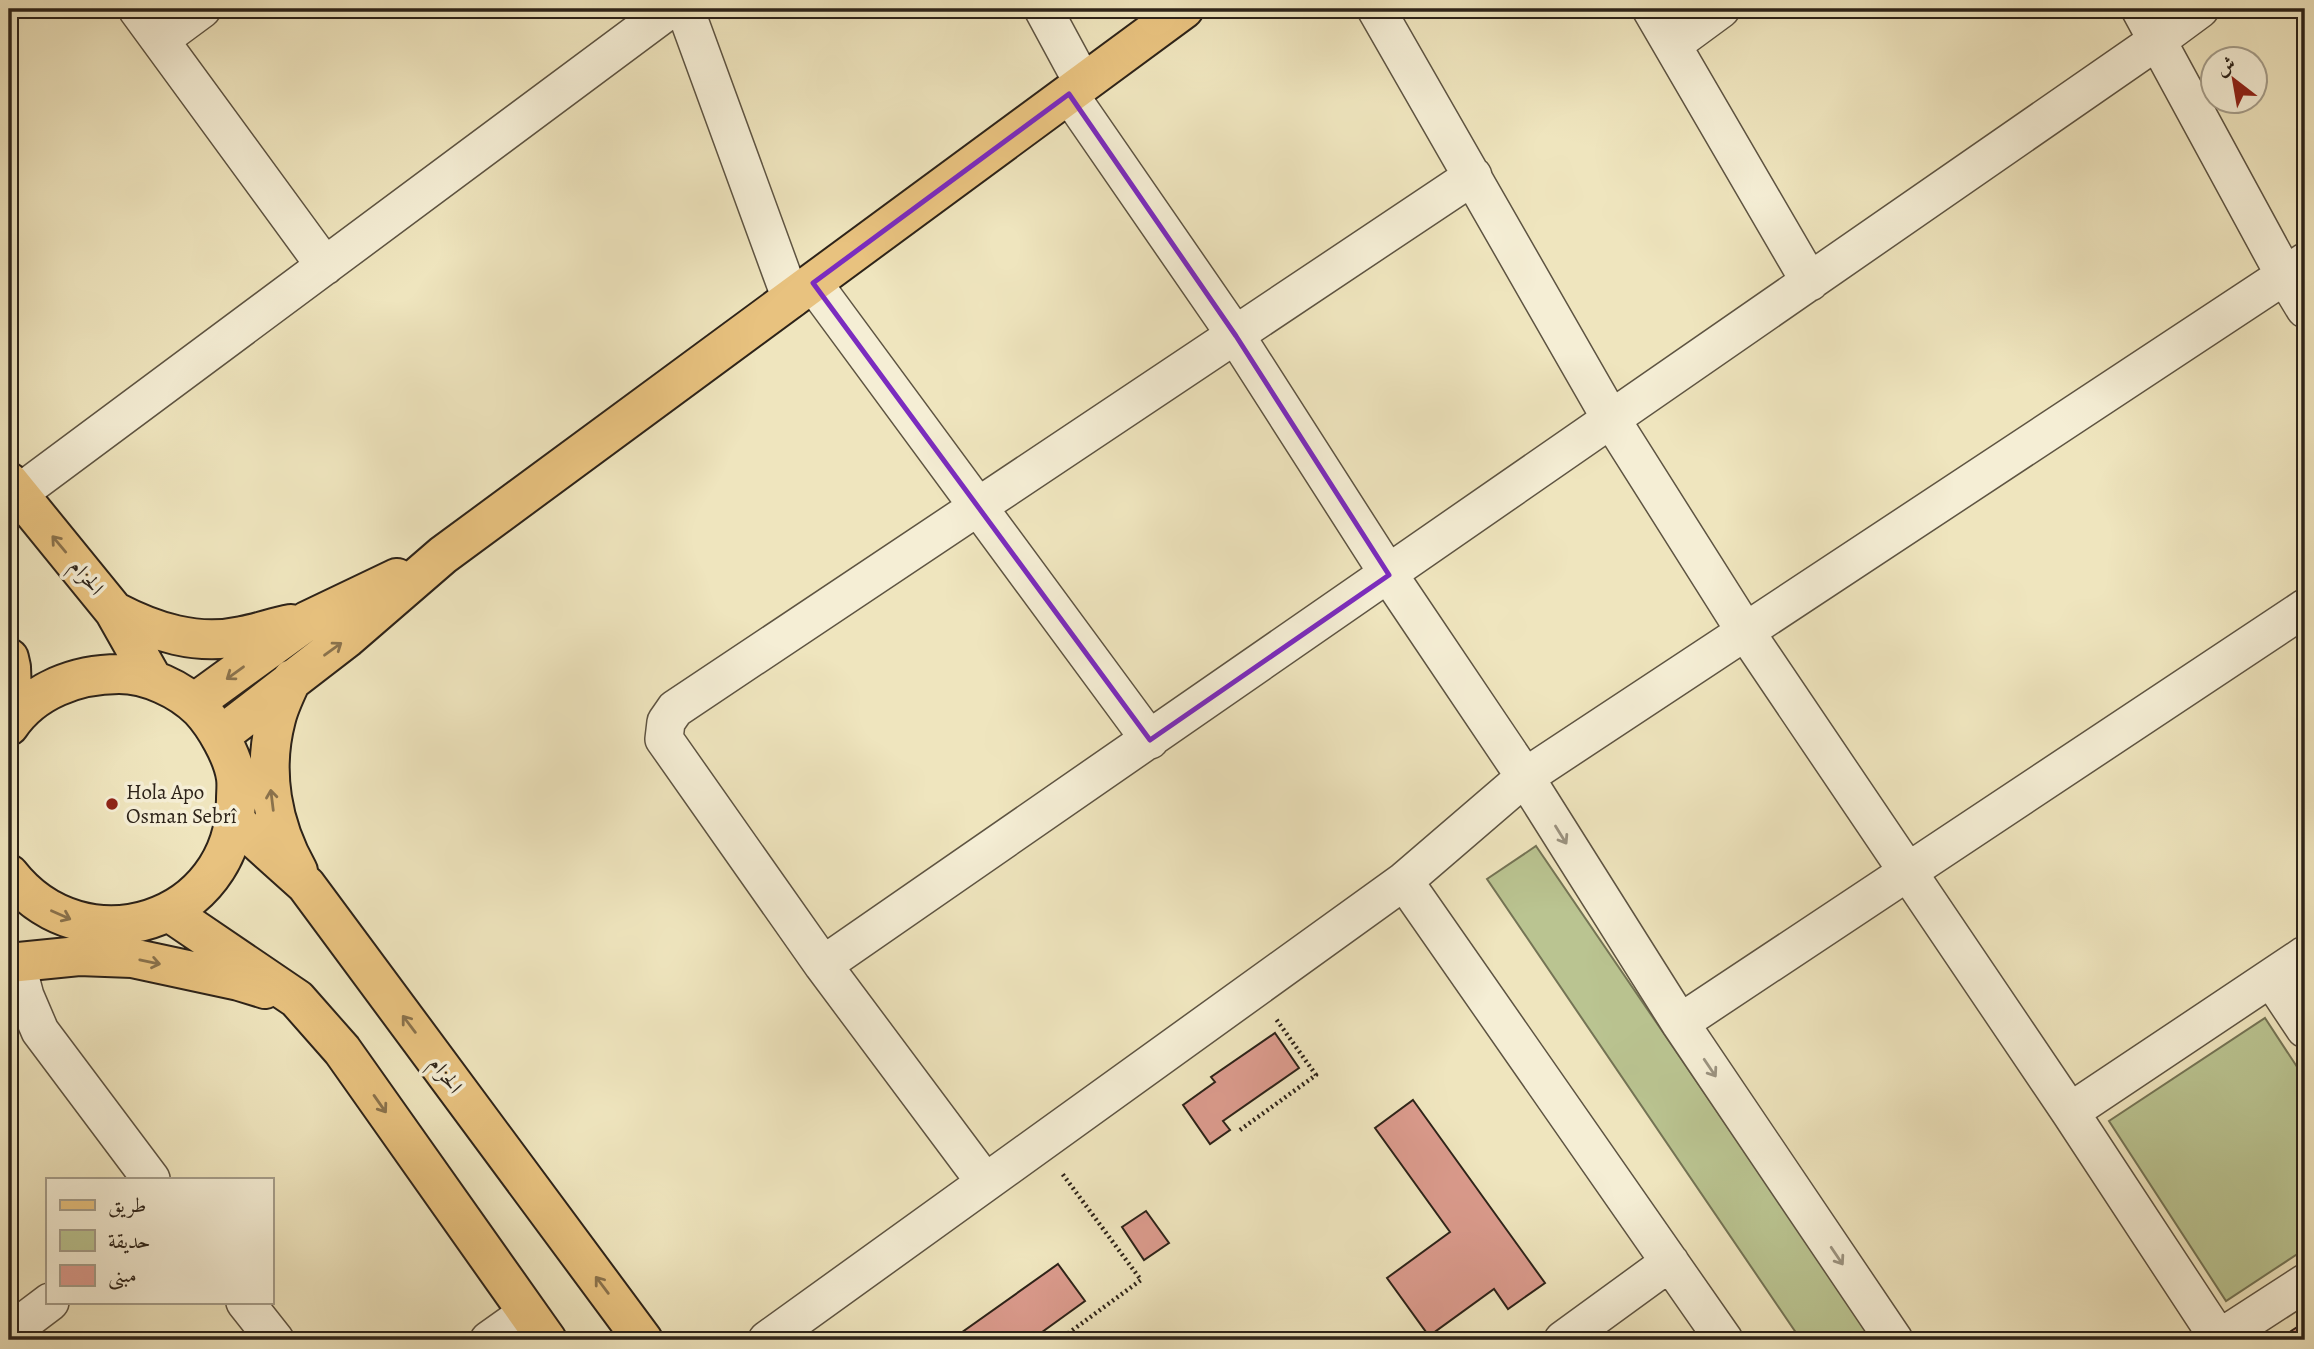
<svg xmlns="http://www.w3.org/2000/svg" width="2314" height="1349" font-family="Alegreya,Amiri,serif">
  <style>
    .green { fill: #bac491; stroke: #747455; stroke-width: 2 }
    .building { fill: #db9b8d; stroke: #2d2319; stroke-width: 2 }
    .lines { fill: none; stroke-linecap: round; stroke-linejoin: round }
    .minor-casing { stroke: #5e5442; stroke-width: 40 }
    .major-casing { stroke: #2d2319; stroke-width: 42 }
    .path { stroke: #2d2319; stroke-width: 4.5; stroke-dasharray: 2 3.5; stroke-linecap: butt }
    .minor { stroke: #f5eed5; stroke-width: 37 }
    .major { stroke: #e8c27f; stroke-width: 38 }
    .oneway { stroke: #8a724c }
    .oneway2 { stroke: #9b9380 }
    .marked { fill: none; stroke: #7b2cbf; stroke-width: 5; stroke-linejoin: round }
    .poi-dot { fill: #8f2418; stroke: #f5eed5; stroke-width: 2.5 }
    .labels { text-anchor: middle; stroke-width: 7; stroke-linejoin: round; paint-order: stroke }
    .street-label { font-size: 21px; fill: #2d2319; stroke: #f5eed5 }
    .poi-label { font-size: 21px; fill: #2d2319; stroke: #f5eed5; text-anchor: start }
  </style>
  <rect width="100%" height="100%" fill="#efe5be"/>
  <filter id="stains"><feTurbulence type="fractalNoise" baseFrequency=".00286" numOctaves="4"/><feColorMatrix values="0 0 0 0 .2 0 0 0 0 .09 0 0 0 0 .02 0 0 0 .5 -.17"/></filter>
  <radialGradient id="worn" r=".72"><stop offset=".6" stop-color="#630" stop-opacity="0"/><stop offset="1" stop-color="#630" stop-opacity=".3"/></radialGradient>
  <!-- green -->
  <path class="green" d="M 1536,846 L 1873,1340 L 1801,1340 L 1487,879 Z
    M 2265,1018 L 2305,1079 L 2305,1249 L 2226,1301 L 2109,1121 Z"/>
  <!-- building -->
  <path class="building" d="M 1275,1033 L 1299,1068 L 1223,1121 L 1230,1130 L 1210,1144 L 1183,1105 L 1215,1082 L 1211,1077 Z
    M 1413,1100 L 1545,1283 L 1508,1309 L 1494,1289 L 1429,1336 L 1387,1278 L 1450,1232 L 1375,1128 Z
    M 1146,1211 L 1169,1243 L 1144,1260 L 1122,1227 Z
    M 1058,1264 L 1085,1301 L 1031,1340 L 951,1340 Z
    M 2305,1322 L 2305,1340 L 2296,1340 L 2291,1331 Z"/>
  <g class="lines">
    <defs>
      <path id="minor" d="M 137,9 L 325,266
        M 685,9 L 791,299
        M 1043,9 L 1083,83
        M 1376,9 L 1611,419 L 1745,631 L 2070,1112 L 2219,1339
        M 1651,9 L 1810,282
        M 2140,9 L 2285,276 L 2305,309
        M 160,40 L 202,9
        M 1672,45 L 1721,9
        M 1069,94 L 1236,336 L 1389,575 L 1525,777 L 1680,1023 L 1894,1340
        M 813,283 L 1150,740
        M 18,494 L 670,9
        M 1404,881 L 1724,1340
        M 16,962 L 25,996 L 40,1031 L 151,1179
        M 823,965 L 2158,40 L 2200,9
        M 2271,978 L 2305,1029
        M 1680,1023 L 2305,608
        M 2070,1112 L 2305,955
        M 985,1182 L 823,965 L 664,739 L 666,722 L 675,709 L 1473,176
        M 245,1302 L 275,1340
        M 9,1333 L 50,1302
        M 489,1340 L 527,1313
        M 767,1340 L 1404,881 L 1525,777 L 2305,262
        M 1563,1340 L 1670,1262
        M 2217,1340 L 2305,1283"/>
      <path id="major" d="M 9,482 L 114,611 L 153,680
        M 114,611 C 154,632 197,646 242,636 C 259,633 274,627 291,624
        M 9,658 L 11,667 L 13,720
        M 292,679 C 286,692 279,706 276,719 C 262,772 272,825 298,871
        M 194,703 L 307,621 L 397,578
        M 9,726 C 33,690 77,674 119,674 C 147,674 180,689 200,709 C 215,725 233,756 236,778 C 237,785 236,793 236,799 C 235,923 84,970 9,874
        M 220,736 L 347,638 L 443,555 L 1184,9
        M 236,822 L 306,885 L 643,1340
        M 169,912 L 297,999 L 342,1050 L 547,1340
        M 9,963 L 79,956 L 132,958 L 239,981 L 265,989"/>
    </defs>
    <!-- minor casing -->
    <use href="#minor" class="minor-casing"/>
    <!-- major casing -->
    <use href="#major" class="major-casing"/>
    <!-- path -->
    <path class="path" d="M 1240,1130 L 1316,1075 L 1276,1019
      M 1059,1340 L 1141,1280 L 1061,1172"/>
    <!-- minor -->
    <use href="#minor" class="minor"/>
    <!-- major -->
    <use href="#major" class="major"/>
  </g>
  <!-- one-way arrows -->
  <defs><path id="oneway-shaft" d="M-6 0H5M1.5-3L5.5 0L1.5 3" fill="none" stroke-width="1.6" stroke-linecap="round" stroke-linejoin="round" transform="scale(1.75)"/></defs>
  <g class="oneway">
    <use href="#oneway-shaft" transform="translate(59 544) rotate(-130)"/>
    <use href="#oneway-shaft" transform="translate(333 649) rotate(-36)"/>
    <use href="#oneway-shaft" transform="translate(235 673) rotate(144)"/>
    <use href="#oneway-shaft" transform="translate(272 800) rotate(-97)"/>
    <use href="#oneway-shaft" transform="translate(61 915) rotate(24)"/>
    <use href="#oneway-shaft" transform="translate(150 962) rotate(12)"/>
    <use href="#oneway-shaft" transform="translate(409 1024) rotate(-127)"/>
    <use href="#oneway-shaft" transform="translate(380 1104) rotate(55)"/>
    <use href="#oneway-shaft" transform="translate(602 1285) rotate(-127)"/>
  </g>
  <g class="oneway2">
    <use href="#oneway-shaft" transform="translate(1561 835) rotate(58)"/>
    <use href="#oneway-shaft" transform="translate(1710 1068) rotate(56)"/>
    <use href="#oneway-shaft" transform="translate(1837 1256) rotate(56)"/>
  </g>
  <!-- marked area -->
  <path class="marked" d="M 1069,94 L 1236,336 L 1389,575 L 1150,740 L 813,283 Z"/>
  <!-- markers -->
  <circle class="poi-dot" cx="112" cy="804" r="7"/>
  <g class="labels">
    <!-- street labels -->
    <g class="street-label">
      <text transform="translate(87 577) rotate(50)" y="7">الحزام</text>
      <text transform="translate(446 1075) rotate(53)" y="7">الحزام</text>
    </g>
    <!-- poi labels -->
    <g class="poi-label">
      <text x="126" y="799">Hola Apo<tspan x="126" dy="24">Osman Sebrî</tspan></text>
    </g>
  </g>
  <!-- margin -->
  <rect width="2314" height="1349" fill="none" stroke="#efe5be" stroke-width="35"/>
  <rect x="10" y="10" width="2293" height="1328" fill="none" stroke="#2d2319" stroke-width="3.5"/>
  <rect x="18" y="18" width="2279" height="1314" fill="none" stroke="#2d2319" stroke-width="2"/>
  <!-- legend -->
  <rect x="46" y="1178" width="228" height="126" fill="#f5eed5" stroke="#a59d8a" stroke-width="2"/>
  <rect x="60" y="1200" width="35" height="10" fill="#e8c27f" stroke="#a59d8a" stroke-width="2"/>
  <text x="108" y="1212" font-size="21" fill="#2d2319">طريق</text>
  <rect x="60" y="1230" width="35" height="21" fill="#bac491" stroke="#a59d8a" stroke-width="2"/>
  <text x="108" y="1248" font-size="21" fill="#2d2319">حديقة</text>
  <rect x="60" y="1265" width="35" height="21" fill="#db9b8d" stroke="#a59d8a" stroke-width="2"/>
  <text x="108" y="1282" font-size="21" fill="#2d2319">مبنى</text>
  <!-- north arrow -->
  <g transform="translate(2234 80) rotate(329)"><circle r="33" fill="#f5eed5" stroke="#a59d8a" stroke-width="2"/>
  <path d="M0-5L12 26L0 18L-12 26Z" fill="#8f2418"/>
  <text y="-10" font-size="19" font-weight="bold" text-anchor="middle" fill="#2d2319">ش</text>
  </g>
  <rect width="100%" height="100%" filter="url(#stains)"/>
  <rect width="100%" height="100%" fill="url(#worn)"/>
</svg>
